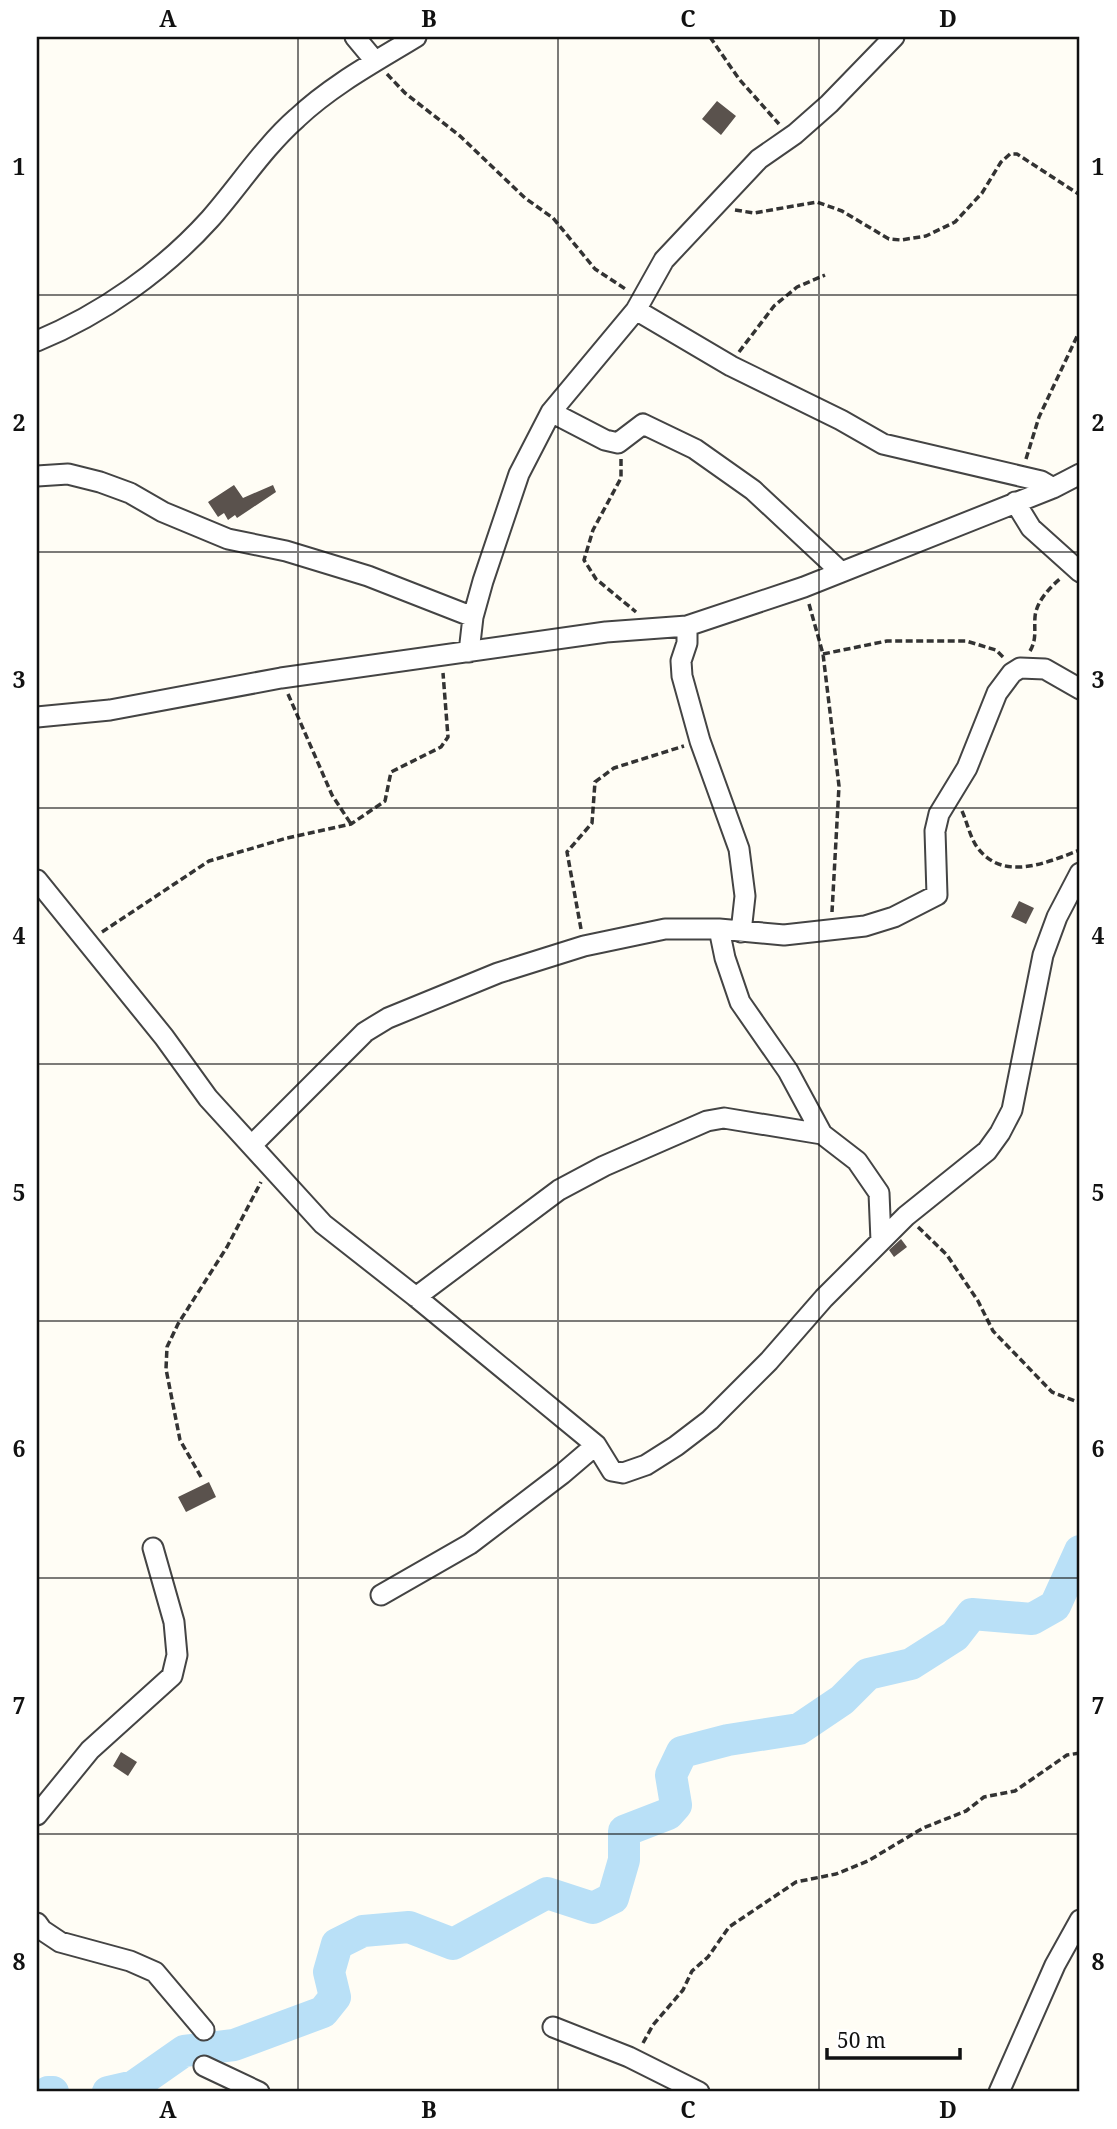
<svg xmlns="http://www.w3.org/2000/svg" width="1117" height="2129" font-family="'Noto Serif',serif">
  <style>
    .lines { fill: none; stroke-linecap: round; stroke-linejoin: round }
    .river { stroke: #b9e0f7; stroke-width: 32 }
    .building { fill: #5a524d }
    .minor-casing { stroke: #444; stroke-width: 23 }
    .path { stroke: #333; stroke-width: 3.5; stroke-dasharray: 7 3.5; stroke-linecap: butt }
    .minor { stroke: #fff; stroke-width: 19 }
    .grid { fill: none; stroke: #111; stroke-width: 2; stroke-opacity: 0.55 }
    .neatline { fill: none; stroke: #111; stroke-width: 2.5 }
    .grid-label { font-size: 23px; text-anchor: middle; font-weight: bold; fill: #111 }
  </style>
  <rect width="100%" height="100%" fill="#fffdf5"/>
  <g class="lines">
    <!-- river -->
    <path class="river" d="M 48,2092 L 53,2092
      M 108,2092 L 134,2086 L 184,2051 L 234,2045 L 323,2012 L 335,1997 L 329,1972 L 337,1944 L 363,1931 L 409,1927 L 453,1944 L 547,1893 L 593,1908 L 613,1898 L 624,1860 L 624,1831 L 668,1814 L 676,1805 L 671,1775 L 682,1752 L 728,1740 L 799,1729 L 842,1700 L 868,1674 L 911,1664 L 955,1636 L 972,1614 L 1032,1619 L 1055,1606 L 1080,1551"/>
  </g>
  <!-- building -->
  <path class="building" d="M 717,101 L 736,116 L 721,135 L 702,119 Z
    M 234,485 L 243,498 L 273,485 L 276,492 L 237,518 L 235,515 L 228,520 L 224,513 L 218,517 L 208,502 Z
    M 1019,901 L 1034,908 L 1026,924 L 1011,917 Z
    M 901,1239 L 907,1247 L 894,1257 L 889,1250 Z
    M 209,1482 L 216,1497 L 186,1512 L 178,1497 Z
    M 121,1752 L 137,1762 L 128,1776 L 113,1766 Z"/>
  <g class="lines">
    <defs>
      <path id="minor" d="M 355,37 L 375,61
        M 636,310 L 731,366 L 841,420 L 883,444 L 1041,481 L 1053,488
        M 37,341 C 102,314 163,271 210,219 C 239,186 264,147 297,118 C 332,85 375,62 416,37
        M 551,412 L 605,440 L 618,443 L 643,424 L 695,449 L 753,490 L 841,572
        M 37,476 L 68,474 L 100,482 L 130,493 L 163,512 L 228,539 L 286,551 L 368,576 L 473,617
        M 1015,502 L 1031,528 L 1080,572
        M 687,626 L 687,643 L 681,661 L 682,676 L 700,741 L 739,849 L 745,896 L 741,932
        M 469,652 L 473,617 L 483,581 L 519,474 L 551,412 L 636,310 L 664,260 L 759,159 L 795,134 L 829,104 L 894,37
        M 37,717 L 110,710 L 281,678 L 606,632 L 687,626 L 804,587 L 1053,488 L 1080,474
        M 37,880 L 164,1037 L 208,1098 L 323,1224 L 416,1297 L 596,1445 L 612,1471 L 623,1473 L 646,1465 L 676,1446 L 710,1420 L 769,1361 L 824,1298 L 906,1216 L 987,1151 L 1000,1133 L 1012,1110 L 1043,955 L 1057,917 L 1080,873
        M 719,929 L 725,958 L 740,1002 L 788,1071 L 822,1134 L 857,1161 L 879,1193 L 881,1241
        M 252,1145 L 365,1032 L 388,1018 L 498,973 L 584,946 L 665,929 L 719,929 L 784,935 L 865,926 L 894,917 L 937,895 L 935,831 L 939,814 L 967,768 L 997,693 L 1012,673 L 1020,668 L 1045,669 L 1080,689
        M 416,1297 L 559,1190 L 604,1166 L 707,1121 L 724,1118 L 822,1134
        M 381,1595 L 470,1544 L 562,1474 L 596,1445
        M 37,1815 L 90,1750 L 172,1676 L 177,1655 L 174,1622 L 153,1548
        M 37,1923 L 42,1930 L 60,1942 L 130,1961 L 155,1972 L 204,2030
        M 553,2027 L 629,2057 L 699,2092
        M 204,2066 L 259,2092
        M 999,2092 L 1055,1965 L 1080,1920"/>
    </defs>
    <!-- minor casing -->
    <use href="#minor" class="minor-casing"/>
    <!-- path -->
    <path class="path" d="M 710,37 L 739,79 L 779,124
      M 387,74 L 405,93 L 460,136 L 525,198 L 553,218 L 595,269 L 627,290
      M 735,210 L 754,213 L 817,202 L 842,211 L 889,239 L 901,240 L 926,236 L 955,222 L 982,193 L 1001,162 L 1010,154 L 1017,154 L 1080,195
      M 739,352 L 774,306 L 797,287 L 825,275
      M 621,459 L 621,478 L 593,530 L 584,560 L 596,579 L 636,612
      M 1026,459 L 1039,417 L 1080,330
      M 809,604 L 823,654 L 839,786 L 832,912
      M 1030,651 C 1037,639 1034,630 1035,617 C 1036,602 1050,587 1061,578
      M 823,654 L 887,641 L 966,641 L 996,650 L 1003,657
      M 288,694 L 332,795 L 351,824
      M 962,811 C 967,822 970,837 977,847 C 1003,883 1048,862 1080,850
      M 581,929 L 567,852 L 592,823 L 595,782 L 614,768 L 684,746
      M 102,932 L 209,861 L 287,838 L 351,824 L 385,801 L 391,772 L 441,747 L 448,737 L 443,673
      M 918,1227 L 947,1255 L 978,1301 L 993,1331 L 1052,1392 L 1080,1403
      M 201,1477 L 180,1440 L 166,1369 L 167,1347 L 178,1324 L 227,1247 L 261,1182
      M 643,2043 L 653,2025 L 683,1990 L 692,1971 L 708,1957 L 729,1927 L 796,1882 L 836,1874 L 868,1861 L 923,1828 L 966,1811 L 984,1797 L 1015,1791 L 1067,1755 L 1080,1753"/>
    <!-- minor -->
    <use href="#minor" class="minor"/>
  </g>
  <!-- grid -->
  <path class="grid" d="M 298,37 L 298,2092M 558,37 L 558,2092M 819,37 L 819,2092M 37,295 L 1080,295M 37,552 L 1080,552M 37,808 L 1080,808M 37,1064 L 1080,1064M 37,1321 L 1080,1321M 37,1578 L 1080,1578M 37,1834 L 1080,1834"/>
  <!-- border -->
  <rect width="1117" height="2129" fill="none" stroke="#ffffff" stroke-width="77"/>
  <!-- scale -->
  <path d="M827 2048v10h133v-10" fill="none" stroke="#111111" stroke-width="3.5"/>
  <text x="837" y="2048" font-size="21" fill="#111111" stroke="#ffffff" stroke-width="5" paint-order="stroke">50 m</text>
  <rect x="38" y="38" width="1040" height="2052" class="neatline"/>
  <g class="grid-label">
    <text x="168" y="27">A</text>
    <text x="429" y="27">B</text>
    <text x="688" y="27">C</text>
    <text x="948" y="27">D</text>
    <text x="19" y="175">1</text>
    <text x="1098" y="175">1</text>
    <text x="19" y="431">2</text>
    <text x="1098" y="431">2</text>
    <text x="19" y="688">3</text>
    <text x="1098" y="688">3</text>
    <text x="19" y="944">4</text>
    <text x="1098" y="944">4</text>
    <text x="19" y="1201">5</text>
    <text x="1098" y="1201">5</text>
    <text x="19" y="1457">6</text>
    <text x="1098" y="1457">6</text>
    <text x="19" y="1714">7</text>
    <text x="1098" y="1714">7</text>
    <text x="19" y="1970">8</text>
    <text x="1098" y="1970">8</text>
    <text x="168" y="2118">A</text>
    <text x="429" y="2118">B</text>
    <text x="688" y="2118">C</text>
    <text x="948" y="2118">D</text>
  </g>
</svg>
